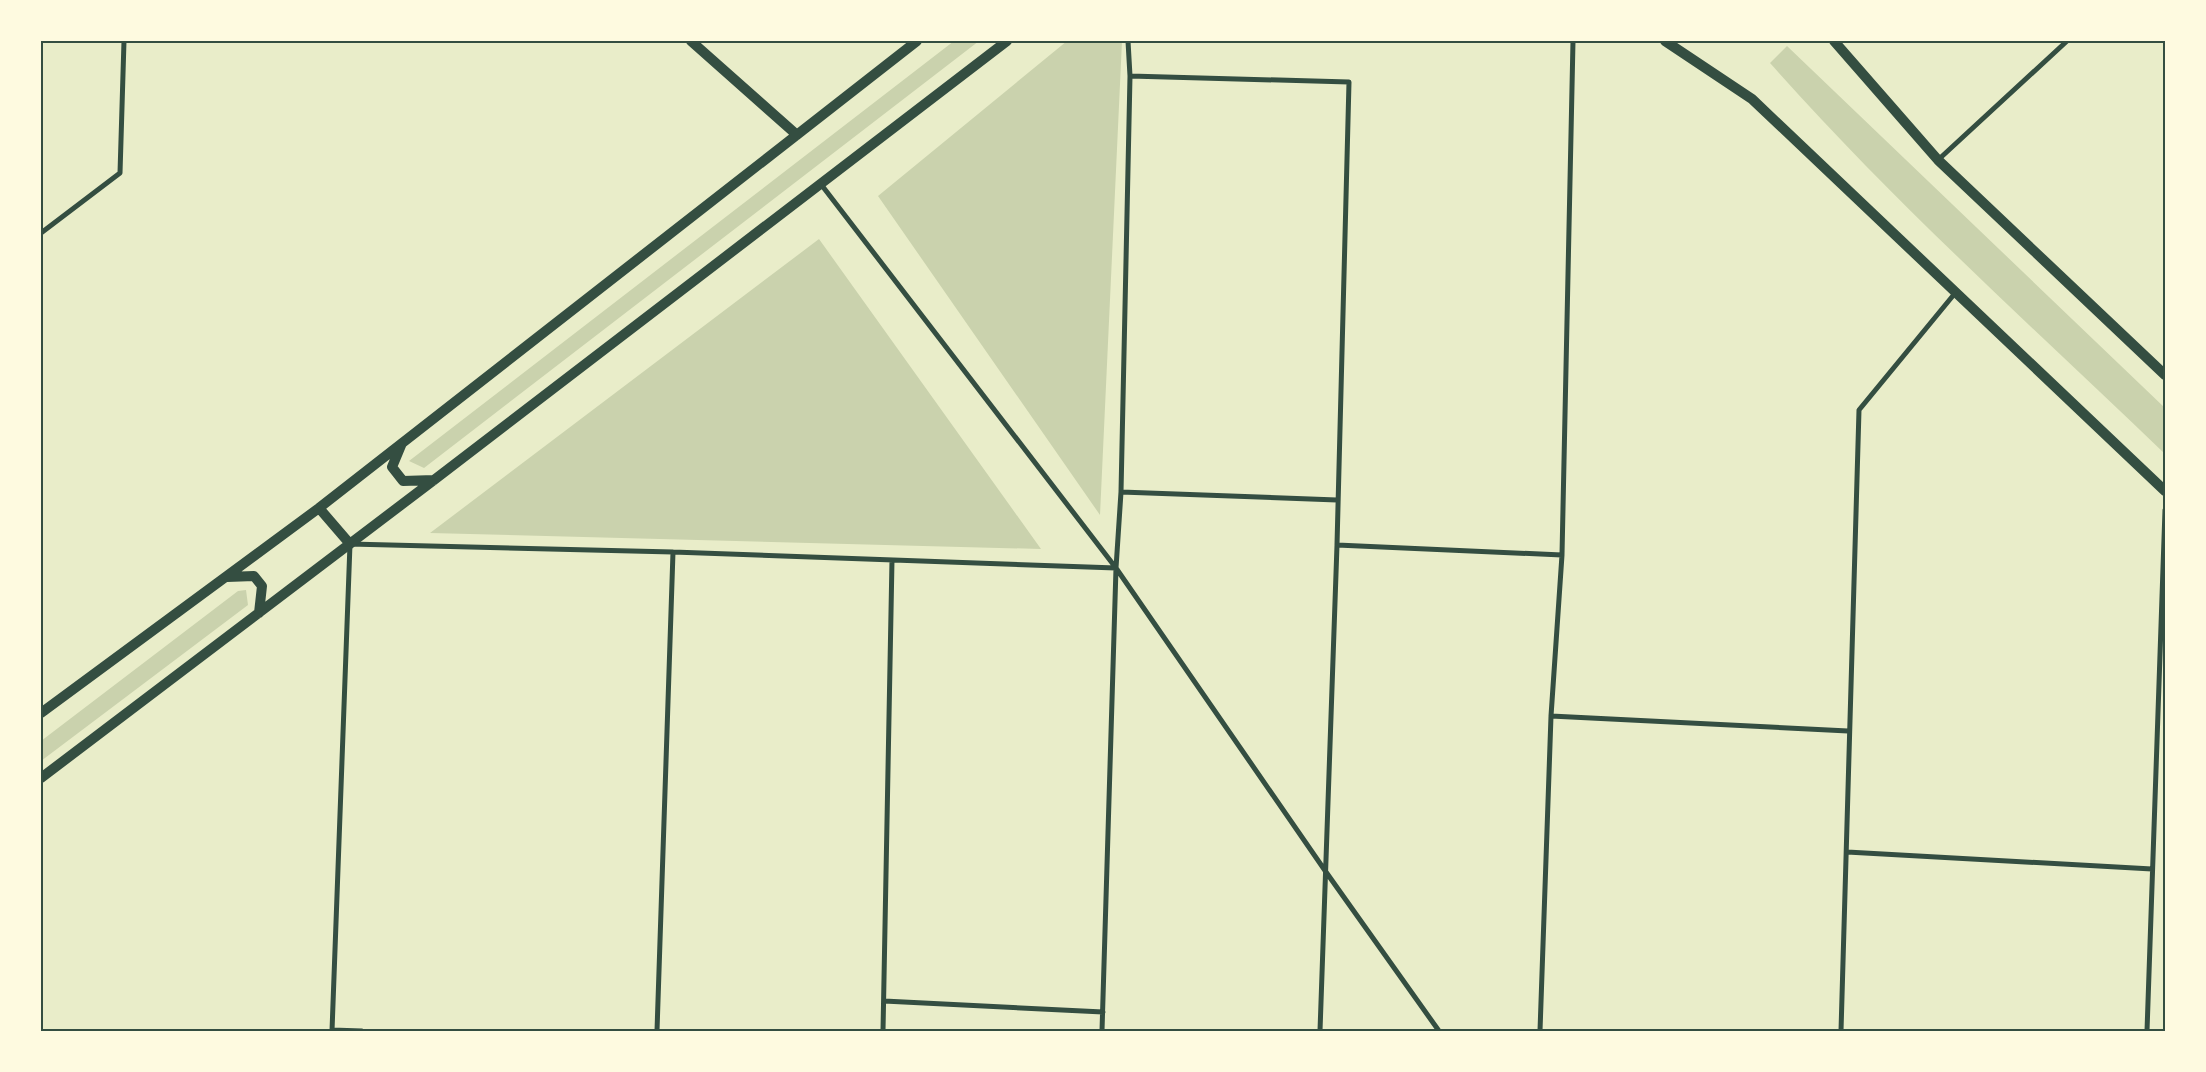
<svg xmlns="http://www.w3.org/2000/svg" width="2206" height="1072" font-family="Barlow,sans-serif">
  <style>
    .green { fill: #cad2ad }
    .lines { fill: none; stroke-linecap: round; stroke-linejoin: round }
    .minor { stroke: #344e41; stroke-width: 5 }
    .secondary { stroke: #344e41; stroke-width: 10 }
    .neatline { fill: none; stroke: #344e41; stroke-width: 2 }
  </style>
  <rect width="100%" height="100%" fill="#e9edc9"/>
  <!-- green -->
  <path class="green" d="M 954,41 L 979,41 L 424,468 L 409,461 Z
    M 1067,41 L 1122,41 L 1100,515 L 878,196 Z
    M 1787,46 L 2165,408 L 2165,454 C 2032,326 1893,202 1770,63 Z
    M 819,239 L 1041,549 L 430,533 Z
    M 246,590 L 248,605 L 41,761 L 41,741 L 238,591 Z"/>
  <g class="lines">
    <!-- minor -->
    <path class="minor" d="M 1130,76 L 1349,82 L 1337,545 L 1320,1031
      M 1938,160 L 2067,41
      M 820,183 L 1116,568 L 1326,872 L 1439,1031
      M 41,233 L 120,173 L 124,41
      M 1121,492 L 1337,500
      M 1337,545 L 1562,555
      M 1551,716 L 1848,731
      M 1847,852 L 2152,869
      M 884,1001 L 1103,1012
      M 332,1030 L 362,1031
      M 332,1031 L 350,544 L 673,552 L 1116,568
      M 657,1031 L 673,552
      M 883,1031 L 892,560
      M 1102,1031 L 1116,568 L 1121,492 L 1130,76 L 1128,41
      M 1540,1031 L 1551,716 L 1562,555 L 1573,41
      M 1841,1031 L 1859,410 L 1956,292
      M 2147,1031 L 2165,510"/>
    <!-- secondary -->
    <path class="secondary" d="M 691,41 L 797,135
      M 1665,41 L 1752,99 L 2165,491
      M 1834,41 L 1938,160 L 2165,375
      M 402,443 L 392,467 L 403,481 L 434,480
      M 319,508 L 350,544
      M 227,577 L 254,576 L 262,586 L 259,613
      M 41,713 L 319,508 L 917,41
      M 41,778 L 434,480 L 1007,41"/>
  </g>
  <!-- border -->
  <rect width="2206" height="1072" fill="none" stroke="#fefae0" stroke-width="85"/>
  <rect x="42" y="42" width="2122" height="988" class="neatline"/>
</svg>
